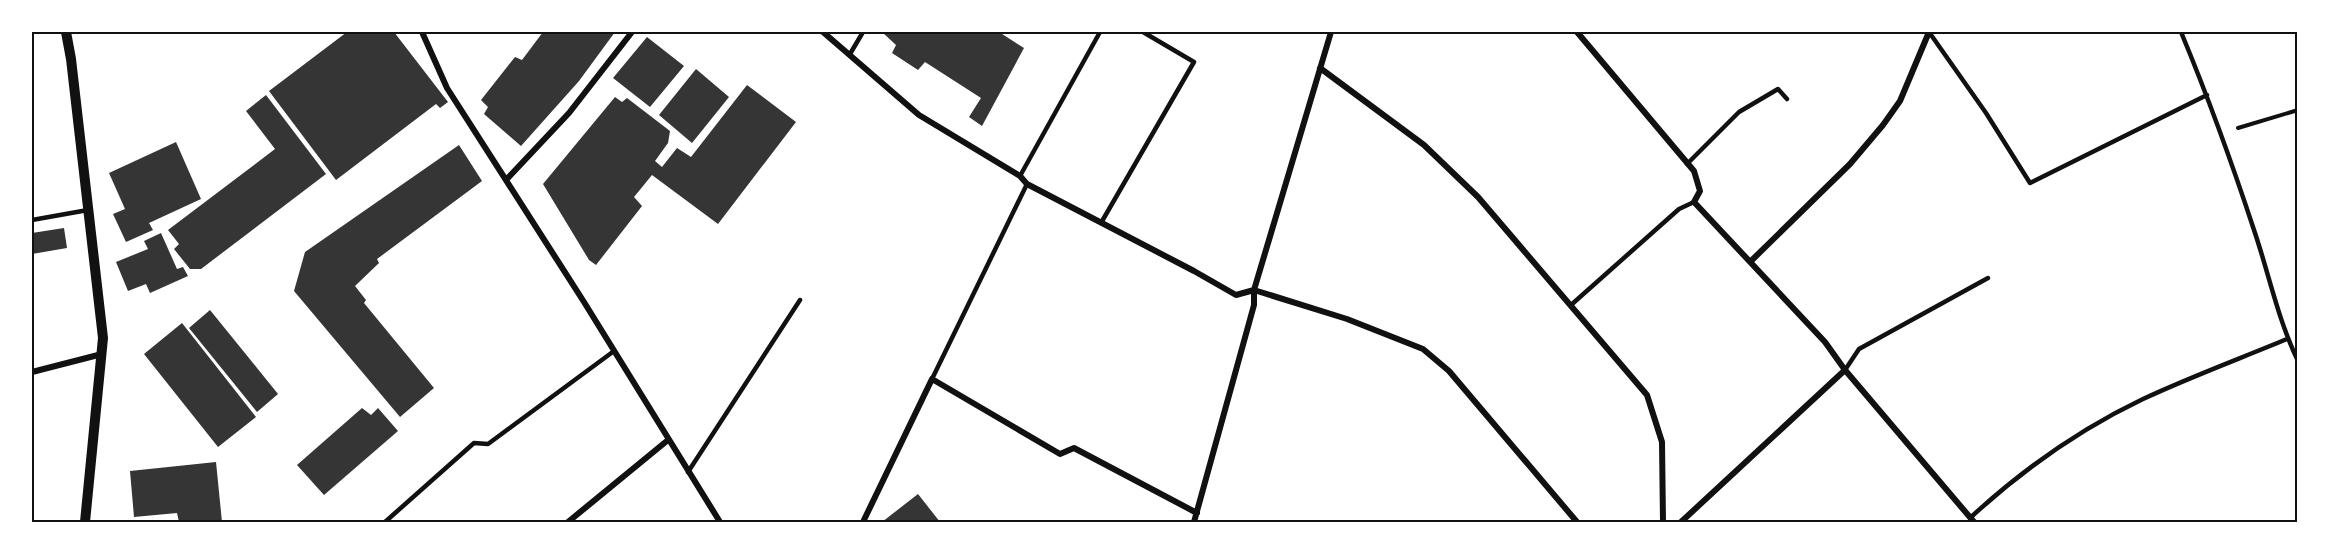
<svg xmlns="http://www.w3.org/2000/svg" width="2329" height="554" font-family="'PT Serif',serif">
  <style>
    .building { fill: #353535 }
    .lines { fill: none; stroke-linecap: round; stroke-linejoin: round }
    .path { stroke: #111; stroke-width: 4 }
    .service { stroke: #111; stroke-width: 4.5 }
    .minor { stroke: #111; stroke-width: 6 }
    .tertiary { stroke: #111; stroke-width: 10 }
    .neatline { fill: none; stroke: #111; stroke-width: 2 }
  </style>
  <rect width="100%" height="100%" fill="#fff"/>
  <!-- building -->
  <path class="building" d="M 347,32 L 394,32 L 448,102 L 440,108 L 436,104 L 336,180 L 269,91 Z
    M 543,32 L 615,32 L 579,81 L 521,146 L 484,114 L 488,107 L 481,100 L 515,57 L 522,60 Z
    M 882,32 L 999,32 L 1024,48 L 982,126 L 969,117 L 981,98 L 925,62 L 918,70 L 892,53 L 896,45 Z
    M 647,37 L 684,66 L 650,107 L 613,78 Z
    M 696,69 L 729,97 L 692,143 L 659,115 Z
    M 747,85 L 796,122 L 718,224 L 652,175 L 634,197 L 642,206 L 596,265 L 589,260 L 543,184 L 615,97 L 622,102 L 627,98 L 670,131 L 668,143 L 655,161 L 662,167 L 677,148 L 691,157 Z
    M 266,95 L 326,174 L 201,269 L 190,269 L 174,249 L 179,244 L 168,230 L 275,149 L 246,111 Z
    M 176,142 L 201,199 L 149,223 L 153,230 L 126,242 L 113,214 L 125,209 L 109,173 Z
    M 459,145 L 482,181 L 377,259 L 379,263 L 355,286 L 366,300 L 364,303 L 434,388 L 400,417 L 294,291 L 305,252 Z
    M 64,228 L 67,248 L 32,254 L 32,233 Z
    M 161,233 L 177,269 L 183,267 L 188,276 L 150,293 L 146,284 L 128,291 L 116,262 L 148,249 L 144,241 Z
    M 210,310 L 278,394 L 257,412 L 189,328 Z
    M 182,323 L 256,417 L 218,447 L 144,354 Z
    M 362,408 L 371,415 L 378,408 L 398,431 L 324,495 L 297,465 Z
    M 216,462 L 222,522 L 179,522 L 177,513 L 134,517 L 130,471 Z
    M 918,494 L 940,522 L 882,522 Z"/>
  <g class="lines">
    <!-- path -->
    <path class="path" d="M 2238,128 L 2298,110"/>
    <!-- service -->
    <path class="service" d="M 1929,32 L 1986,113 L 2030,183 L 2207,95
      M 2181,32 C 2208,97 2232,163 2254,230 C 2269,274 2278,320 2298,361
      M 850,54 L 863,32
      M 1687,164 L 1739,112 L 1778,89 L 1787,99
      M 1020,176 L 1100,32
      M 32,220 L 88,210
      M 1101,223 L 1194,62 L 1143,32
      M 1571,305 L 1679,209 L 1694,202
      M 1845,370 L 1859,349 L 1988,278
      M 932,379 L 1027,184
      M 688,472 L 800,300
      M 1970,518 C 2021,471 2080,429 2143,399 C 2190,377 2239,359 2287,339
      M 385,522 L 474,443 L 488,444 L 614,351"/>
    <!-- minor -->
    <path class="minor" d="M 422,32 L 447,88 L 584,302 L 720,522
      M 823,32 L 919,115 L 1020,176 L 1027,184 L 1194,271 L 1236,295 L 1254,290 L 1347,319 L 1423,349 L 1449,371 L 1577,522
      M 1577,32 L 1694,171 L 1700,191 L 1694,202 L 1825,342 L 1845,370 L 1974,522
      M 1320,68 L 1424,145 L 1478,197 L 1647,395 L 1662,442 L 1663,522
      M 506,180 L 569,113 L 632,32
      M 1751,261 L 1850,164 L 1883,125 L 1900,101 L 1929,32
      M 32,372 L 102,354
      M 568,522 L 668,440
      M 863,522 L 932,379 L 1060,454 L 1074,448 L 1197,513
      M 1194,522 L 1254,305 L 1254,290 L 1331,32
      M 1681,522 L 1845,370"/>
    <!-- tertiary -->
    <path class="tertiary" d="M 66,32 L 71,59 L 103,338 L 85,522"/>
  </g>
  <!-- border -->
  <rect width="2329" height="554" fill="none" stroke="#ffffff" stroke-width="66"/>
  <rect x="33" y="33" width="2263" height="488" class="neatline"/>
</svg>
